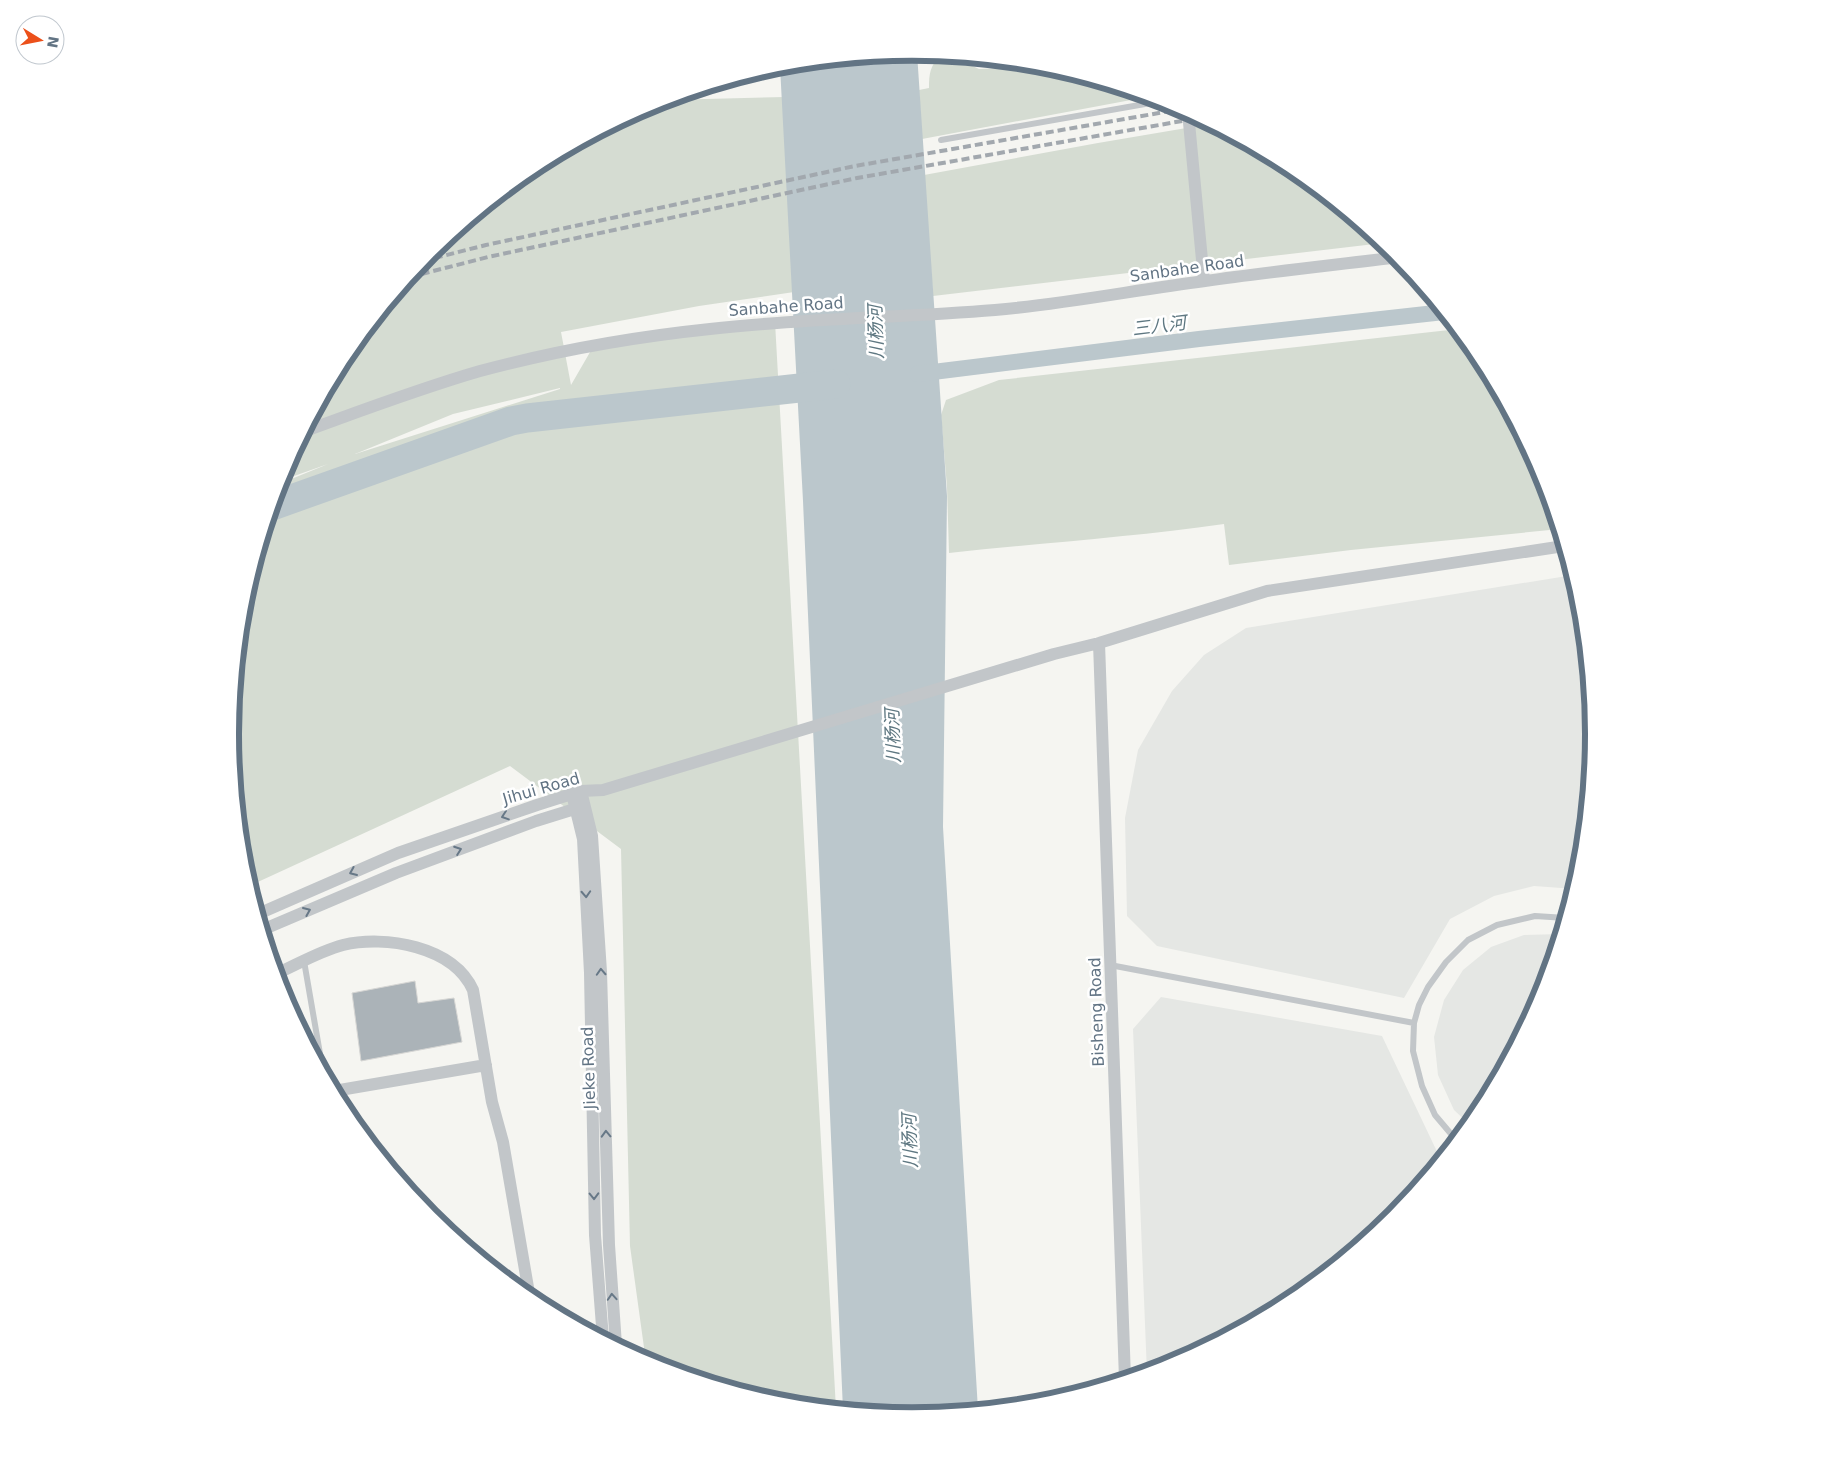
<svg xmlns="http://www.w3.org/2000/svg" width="1825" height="1469" font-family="'DejaVu Sans','Noto Sans SC',sans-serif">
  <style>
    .built { fill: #e5e7e4 }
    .green { fill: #d5dcd2; fill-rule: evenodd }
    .water { fill: #bbc7cc }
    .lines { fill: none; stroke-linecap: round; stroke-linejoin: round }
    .canal { stroke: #bbc7cc; stroke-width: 16 }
    .river { stroke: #bbc7cc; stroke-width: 29 }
    .building { fill: #abb3b8; stroke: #d6d6d4 }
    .lane { stroke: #c2c6c9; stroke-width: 6 }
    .street { stroke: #c2c6c9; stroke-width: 12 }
    .rail { stroke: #a2a8ae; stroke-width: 4; stroke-dasharray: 8 4; stroke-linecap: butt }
    .oneway { stroke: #677887 }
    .labels { text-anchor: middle; stroke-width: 5; stroke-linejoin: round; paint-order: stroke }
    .street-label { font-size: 16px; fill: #627484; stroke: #fff }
    .water-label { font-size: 18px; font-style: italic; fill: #5e7781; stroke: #fff }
    .rim { fill: none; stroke: #627484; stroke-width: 6 }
  </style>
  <rect width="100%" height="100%" fill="#f5f5f1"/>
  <!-- built -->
  <path class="built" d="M 1573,575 L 1581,602 L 1594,735 L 1581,868 L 1575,889 L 1534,886 L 1494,896 L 1450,919 L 1404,998 L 1157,946 L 1127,916 L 1125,818 L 1138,750 L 1172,691 L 1204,655 L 1246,628 Z
    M 1561,934 L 1542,996 L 1479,1114 L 1470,1125 L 1454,1110 L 1438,1075 L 1434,1037 L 1444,1000 L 1463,970 L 1491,947 L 1524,935 Z
    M 1161,997 L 1382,1036 L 1441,1160 L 1395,1217 L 1291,1302 L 1173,1365 L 1147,1373 L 1133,1029 Z"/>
  <!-- green -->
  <path class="green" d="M 941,55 L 963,57 L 966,63 L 979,69 L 1046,66 L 1147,97 L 922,139 L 919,90 L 929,88 C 929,74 930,65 941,55 Z
    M 785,97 L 801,291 L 699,306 L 561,332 L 571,385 L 593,347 L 775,322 L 836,1409 L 779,1403 L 646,1362 L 630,1246 L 621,849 L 510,766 L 249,886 L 244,867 L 231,734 L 244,601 L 279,484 L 328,464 L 280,481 L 283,473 L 346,355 L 430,252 L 534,167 L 652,104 L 666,100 ZM 560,388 L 560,389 L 355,454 L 453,414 Z
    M 1210,124 L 1292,168 L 1383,243 L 933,296 L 924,175 L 1098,143 Z
    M 1458,329 L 1480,356 L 1543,474 L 1560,529 L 1351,550 L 1229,565 L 1224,524 C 1133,537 1041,543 949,553 L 947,487 L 941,415 L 946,400 L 999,380 Z"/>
  <!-- water -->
  <path class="water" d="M 913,53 L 917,53 L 947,496 L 943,827 L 978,1410 L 913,1416 L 843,1410 L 803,501 L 780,66 Z"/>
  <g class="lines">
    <!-- canal -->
    <path class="canal" d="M 917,374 L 1199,339 L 1444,312"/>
    <!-- river -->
    <path class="river" d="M 272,506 L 511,421 L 527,418 L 836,384"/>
  </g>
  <!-- building -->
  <path class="building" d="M 415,981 L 418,1003 L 454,998 L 462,1042 L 361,1061 L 352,993 Z"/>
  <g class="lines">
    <!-- lane -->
    <path class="lane" d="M 941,140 L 1162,101
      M 304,961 L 323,1071
      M 1110,965 L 1414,1023
      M 1457,1141 L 1435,1115 L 1422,1086 L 1413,1051 L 1414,1023 L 1419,1005 L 1428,987 L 1446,962 L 1468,940 L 1497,925 L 1535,916 L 1566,918"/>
    <!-- street -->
    <path class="street" d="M 1188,112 L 1204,281
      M 305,431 C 363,410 421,388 480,371 C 555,351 633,337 710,329 C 805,318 900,318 995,310 C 1065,304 1135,290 1205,281 C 1269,272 1334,265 1399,257
      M 1099,643 L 1125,1379
      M 581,791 L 592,836 L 601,972 L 609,1245 L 616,1345
      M 572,794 L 583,839 L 590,973 L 595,1235 L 603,1339
      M 258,914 L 398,853 L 537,805 L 581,791 L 603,790 L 1054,654 L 1099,643 L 1267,591 L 1564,546
      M 262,930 L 396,873 L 536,821 L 581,807
      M 276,974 C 298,964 320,951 343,945 C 385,935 453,946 473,990 L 492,1102 L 503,1142 L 530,1299
      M 334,1091 L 486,1065"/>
    <!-- rail -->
    <path class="rail" d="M 423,261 L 486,245 L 855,166 L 1182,109
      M 410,277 L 488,257 L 857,178 L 1199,118"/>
  </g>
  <!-- one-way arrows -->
  <defs><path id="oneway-chevron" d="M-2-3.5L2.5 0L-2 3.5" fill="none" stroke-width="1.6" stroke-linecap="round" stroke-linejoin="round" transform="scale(1.25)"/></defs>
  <g class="oneway">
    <use href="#oneway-chevron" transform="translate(505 816) rotate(161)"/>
    <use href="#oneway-chevron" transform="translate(458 850) rotate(-20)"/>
    <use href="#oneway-chevron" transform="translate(353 872) rotate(157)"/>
    <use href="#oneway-chevron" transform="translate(586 894) rotate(87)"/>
    <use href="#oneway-chevron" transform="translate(307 911) rotate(-23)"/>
    <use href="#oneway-chevron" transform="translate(601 972) rotate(-93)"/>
    <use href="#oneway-chevron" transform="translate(606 1134) rotate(-92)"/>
    <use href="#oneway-chevron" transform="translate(594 1196) rotate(89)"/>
    <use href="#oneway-chevron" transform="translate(612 1297) rotate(-94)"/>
  </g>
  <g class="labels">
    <!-- street labels -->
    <g class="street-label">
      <text transform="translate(1187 268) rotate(-8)" y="6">Sanbahe Road</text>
      <text transform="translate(786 306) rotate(-4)" y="6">Sanbahe Road</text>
      <text transform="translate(541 788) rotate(-16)" y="6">Jihui Road</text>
      <text transform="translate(1096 1012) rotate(-92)" y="6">Bisheng Road</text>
      <text transform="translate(588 1068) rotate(-92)" y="6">Jieke Road</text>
    </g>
    <!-- water labels -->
    <g class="water-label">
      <text transform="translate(1159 326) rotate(-7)" y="6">三八河</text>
      <text transform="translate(876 332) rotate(-92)" y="6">川杨河</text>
      <text transform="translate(893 736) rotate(-92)" y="6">川杨河</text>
      <text transform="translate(910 1141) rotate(-92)" y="6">川杨河</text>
    </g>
  </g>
  <!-- crop -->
  <path d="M0 0H1825V1469H0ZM239 734a673 673 0 1 1 1346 0a673 673 0 1 1-1346 0Z" fill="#fff" fill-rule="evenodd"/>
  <path class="rim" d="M239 734a673 673 0 1 1 1346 0a673 673 0 1 1-1346 0Z"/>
  <!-- north arrow -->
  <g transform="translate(40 40) rotate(100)"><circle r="24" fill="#ffffff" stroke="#c0c7ce"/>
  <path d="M0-4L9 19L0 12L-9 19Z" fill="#ec501a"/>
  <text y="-8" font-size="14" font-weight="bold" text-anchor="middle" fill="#627484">N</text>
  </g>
</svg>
